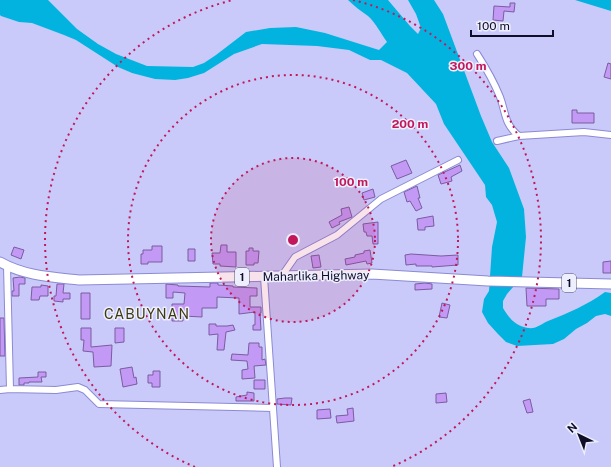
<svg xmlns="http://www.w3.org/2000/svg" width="611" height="467" font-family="'Public Sans',sans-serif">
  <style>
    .water { fill: #03b3df }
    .building { fill: #c299f4; stroke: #7b5ca0 }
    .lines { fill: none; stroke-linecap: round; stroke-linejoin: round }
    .minor-casing { stroke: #8b8ad4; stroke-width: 8 }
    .highway-casing { stroke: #8b8ad4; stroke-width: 11 }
    .minor { stroke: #fff; stroke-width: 6 }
    .highway { stroke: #fff; stroke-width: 9 }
    .ring { fill: none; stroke: #c2185b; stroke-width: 2; stroke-dasharray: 2 4 }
    .labels { text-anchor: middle; stroke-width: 3; stroke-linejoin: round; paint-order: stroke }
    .shield { fill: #edeefe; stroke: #525068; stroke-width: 1 }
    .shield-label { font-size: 11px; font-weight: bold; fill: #100d28 }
    .street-label { font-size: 12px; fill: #100d28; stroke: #edeefe }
    .quarter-label { font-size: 14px; letter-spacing: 1px; fill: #3d390f; stroke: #edeefe }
    .centre { fill: #c2185b; stroke: #edeefe; stroke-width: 2 }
    .ring-label { font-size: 12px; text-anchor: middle; font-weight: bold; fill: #c2185b; stroke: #edeefe; stroke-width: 3; stroke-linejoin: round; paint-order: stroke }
  </style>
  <rect width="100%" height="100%" fill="#c9caf9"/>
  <!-- water -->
  <path class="water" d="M 0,0 L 48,0 L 77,29 L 98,44 L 116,54 L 147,66 L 193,67 L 204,63 L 216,55 L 246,32 L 270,28 L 296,27 L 325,33 L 379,50 L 387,42 C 381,34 376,23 368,16 C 361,11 354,6 348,0 L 388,0 L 410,26 L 418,34 L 421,28 L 416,14 L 408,0 L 434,0 L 443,14 L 481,116 L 492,142 L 509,168 L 524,209 L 526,237 L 522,277 L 507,294 L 503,301 L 503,308 C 509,318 515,326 528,328 C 537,329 541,324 548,321 C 568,313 587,305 605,292 L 611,293 L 611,316 L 605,314 L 596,316 L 587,323 L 576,329 L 564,339 L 553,344 L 517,346 L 506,342 L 498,334 L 488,323 L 482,312 L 484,299 L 489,291 L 492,247 L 497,222 L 492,205 L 486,197 L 485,185 L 444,124 L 436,104 L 407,73 L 381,60 L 370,60 L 349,50 L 317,46 L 262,44 L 234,54 L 204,73 L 188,78 L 175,80 L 155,79 L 132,73 L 118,67 L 76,40 L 64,35 L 32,23 L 19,22 L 1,16 L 0,15 Z
    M 575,0 L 611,0 L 611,11 Z"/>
  <!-- building -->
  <path class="building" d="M 510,3 L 515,3 L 514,12 L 504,11 L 503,21 L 493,20 L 494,6 L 510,7 Z
    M 608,63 L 611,64 L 611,79 L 604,77 Z
    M 572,110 L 577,110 L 577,113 L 594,113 L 594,123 L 572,123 Z
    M 406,160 L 412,173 L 397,179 L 391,166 Z
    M 460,165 L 462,171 L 451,177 L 452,181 L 441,184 L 438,175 Z
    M 417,186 L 420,198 L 418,198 L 422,208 L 416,211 L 410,201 L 407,202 L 404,192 Z
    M 373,189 L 375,197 L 364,200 L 362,193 Z
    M 349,207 L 352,217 L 339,222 L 340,224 L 332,228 L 329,222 L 342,215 L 341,209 Z
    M 433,216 L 434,226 L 425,227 L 425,230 L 418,230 L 417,219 Z
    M 378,222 L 378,244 L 373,244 L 372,236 L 367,236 L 366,232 L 364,232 L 363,224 Z
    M 221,245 L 227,245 L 227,252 L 236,252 L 236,267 L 220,266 L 220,264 L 213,264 L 212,253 L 220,253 Z
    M 152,246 L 162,246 L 162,262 L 148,262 L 148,264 L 141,264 L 141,254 L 143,254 L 143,250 L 152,250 Z
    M 14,247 L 24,250 L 21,259 L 11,255 Z
    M 249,248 L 253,248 L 253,251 L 259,251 L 258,263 L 254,263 L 254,265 L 246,265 L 246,251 L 249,251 Z
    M 188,249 L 195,249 L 195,261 L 188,261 Z
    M 370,250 L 372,263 L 367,264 L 366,261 L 346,265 L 345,259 L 355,257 L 355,255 L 364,253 L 364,251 Z
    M 411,254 L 441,256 L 458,255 L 458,265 L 432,267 L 432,266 L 416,266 L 416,264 L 406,265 L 405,255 Z
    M 319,255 L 321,267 L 313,268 L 311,256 Z
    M 611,261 L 611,273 L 603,273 L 603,262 Z
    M 20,277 L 25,278 L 25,284 L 19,284 L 19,296 L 12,296 L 12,291 L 14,291 L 13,278 Z
    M 210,283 L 218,283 L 218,285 L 233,286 L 233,287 L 257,288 L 257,296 L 250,296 L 250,307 L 261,307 L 261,313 L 260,313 L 261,330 L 253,330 L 253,325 L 255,325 L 255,312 L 239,314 L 239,298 L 217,297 L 217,308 L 202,308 L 202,317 L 183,316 L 183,321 L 172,321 L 172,304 L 184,304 L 185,293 L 173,292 L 173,298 L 166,298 L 166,284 L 178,285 L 178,286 L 210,287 Z
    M 425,283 L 432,284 L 432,289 L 415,290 L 415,284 Z
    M 57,284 L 64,284 L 63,293 L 70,293 L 70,299 L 63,299 L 63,302 L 54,301 L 54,296 L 56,296 Z
    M 41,285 L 48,286 L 48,296 L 40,296 L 39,300 L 31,300 L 32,287 L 41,287 Z
    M 526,288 L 559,289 L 559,299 L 546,299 L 546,306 L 527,306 Z
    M 81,293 L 90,293 L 90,319 L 81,319 Z
    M 442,303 L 450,305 L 447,318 L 439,317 Z
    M 0,318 L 4,318 L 5,356 L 0,356 Z
    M 209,324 L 216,324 L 216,326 L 227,326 L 233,325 L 235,330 L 226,332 L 224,350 L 217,350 L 218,334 L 209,335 Z
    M 81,328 L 91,328 L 91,347 L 112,345 L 111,366 L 94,367 L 93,352 L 83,351 L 84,340 L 81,340 Z
    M 115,328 L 124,328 L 124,342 L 115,343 Z
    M 249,343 L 259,343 L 259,347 L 262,347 L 262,360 L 265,359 L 266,365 L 254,366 L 255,378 L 242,379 L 242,370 L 248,369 L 247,361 L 231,360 L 232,354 L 248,355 Z
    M 132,367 L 134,378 L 136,377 L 137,384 L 123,387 L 120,369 Z
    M 153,371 L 160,371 L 160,387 L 152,387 L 152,383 L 148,383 L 148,375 L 153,375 Z
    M 38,372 L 46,372 L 46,377 L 41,377 L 42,382 L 29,382 L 29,383 L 24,383 L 24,385 L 19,385 L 19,378 L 38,377 Z
    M 254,380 L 265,380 L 265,389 L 254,389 Z
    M 247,392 L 254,393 L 254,401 L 236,401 L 236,397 L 247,395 Z
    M 446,393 L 447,402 L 436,403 L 436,394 Z
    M 285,398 L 292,398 L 291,405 L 277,404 L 277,399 Z
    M 530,399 L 533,412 L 527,413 L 523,401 Z
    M 353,408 L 354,421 L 337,423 L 336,416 L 348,415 L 347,409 Z
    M 330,409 L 331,418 L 317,419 L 317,410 Z"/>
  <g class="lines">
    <defs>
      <path id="minor" d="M 477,54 C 486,68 494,82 500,97 C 506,113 504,124 519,136 L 584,132 L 611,135
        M 497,141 L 519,136
        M 7,266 L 10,389
        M 264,277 L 277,467
        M 281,277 L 295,257 L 337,235 L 381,199 L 458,160
        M 0,390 L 10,389 L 56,390 L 78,387 L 85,390 L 99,404 L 273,408"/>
      <path id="highway" d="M 0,262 C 25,276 51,277 79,280 L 372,274 L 488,281 L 611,284"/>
    </defs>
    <!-- minor casing -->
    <use href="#minor" class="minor-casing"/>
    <!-- highway casing -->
    <use href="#highway" class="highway-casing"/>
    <!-- minor -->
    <use href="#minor" class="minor"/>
    <!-- highway -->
    <use href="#highway" class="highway"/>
  </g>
  <!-- distance rings -->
  <circle cx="293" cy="240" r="82" fill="#c2185b" fill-opacity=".12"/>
  <g class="ring">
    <circle cx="293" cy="240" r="82"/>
    <circle cx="293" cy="240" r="165"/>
    <path d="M195 467A247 247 0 0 1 233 0M353 0A247 247 0 0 1 391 467"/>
  </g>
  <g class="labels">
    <!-- shield labels -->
    <g class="shield">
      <rect x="235" y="268" width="14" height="18" rx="3"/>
      <rect x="562" y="274" width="14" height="18" rx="3"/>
    </g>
    <g class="shield-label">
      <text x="242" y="281">1</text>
      <text x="569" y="287">1</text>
    </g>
    <!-- street labels -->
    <g class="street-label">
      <text transform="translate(316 276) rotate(-1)" y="4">Maharlika Highway</text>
    </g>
    <!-- quarter labels -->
    <g class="quarter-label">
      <text x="147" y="319">CABUYNAN</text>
    </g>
  </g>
  <circle cx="293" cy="240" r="6" class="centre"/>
  <g class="ring-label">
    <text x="468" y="70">300 m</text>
    <text x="410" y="128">200 m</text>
    <text x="351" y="186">100 m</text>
  </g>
  <!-- north arrow -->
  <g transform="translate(579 435) rotate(317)" stroke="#edeefe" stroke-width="3" paint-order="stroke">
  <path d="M0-3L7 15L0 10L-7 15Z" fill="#100d28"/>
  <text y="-6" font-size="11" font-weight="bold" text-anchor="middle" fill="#100d28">N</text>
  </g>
  <!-- scale -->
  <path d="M471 30v6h82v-6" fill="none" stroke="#100d28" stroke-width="2"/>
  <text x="477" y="30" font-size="12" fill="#100d28" stroke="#edeefe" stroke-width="3" paint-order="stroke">100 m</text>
</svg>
